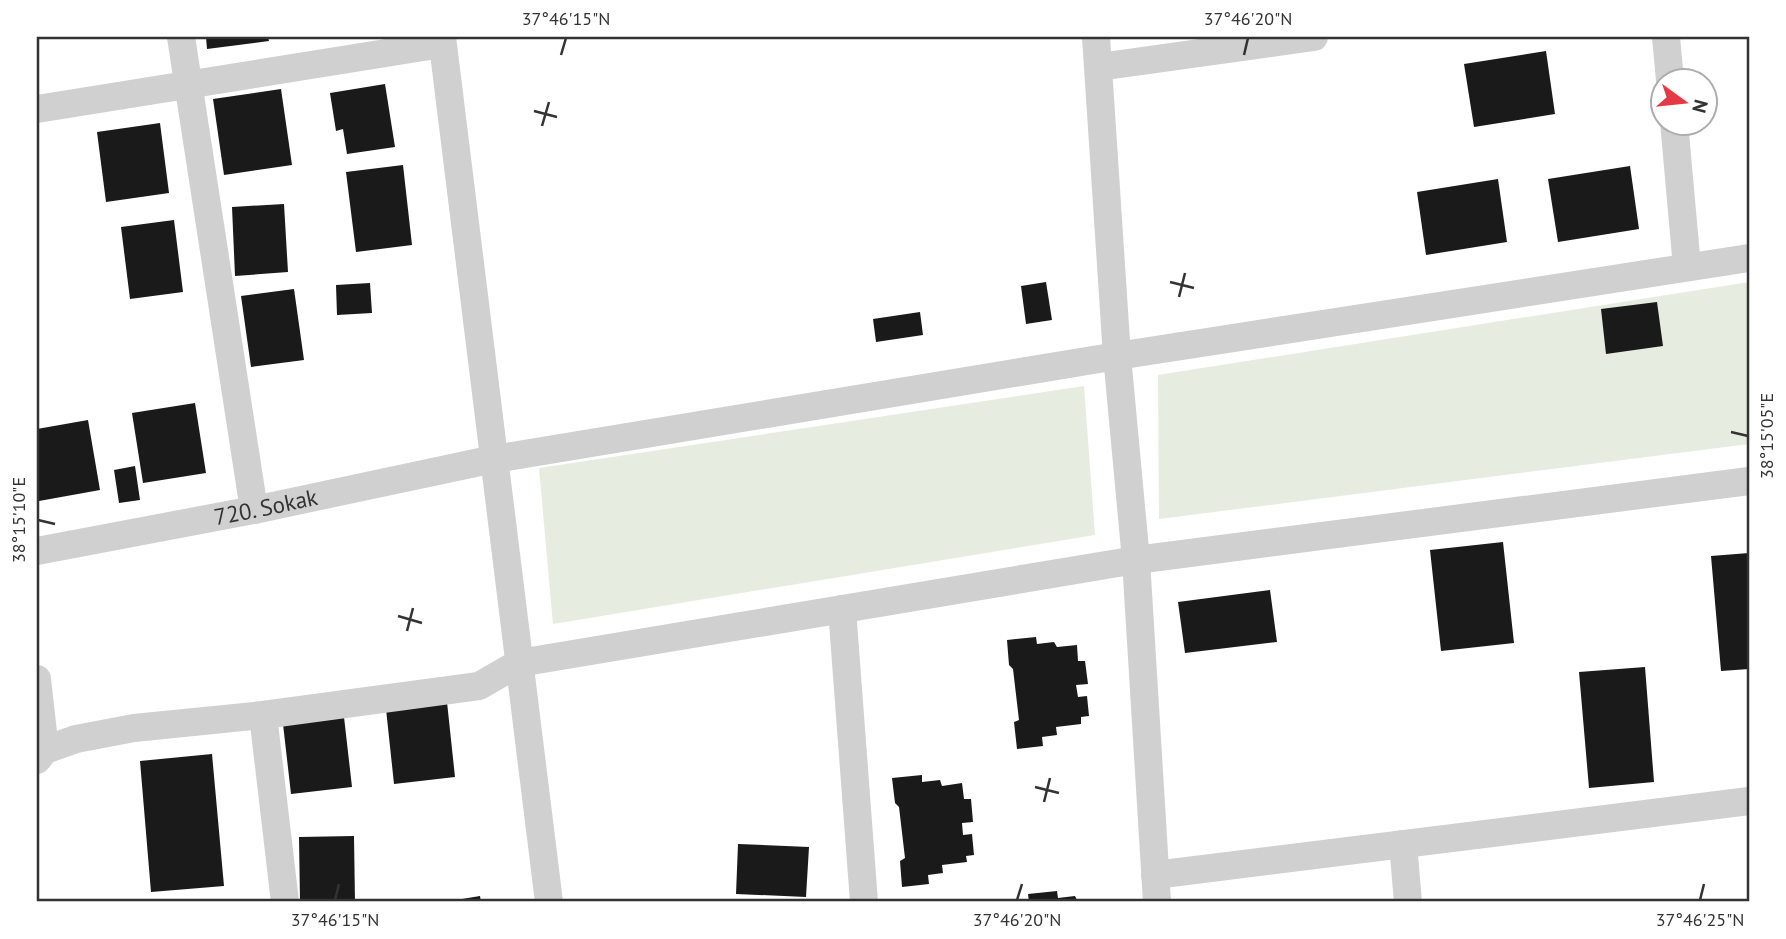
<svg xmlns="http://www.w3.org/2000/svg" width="1786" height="939" font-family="'PT Sans',sans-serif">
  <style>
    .green { fill: #e6ecdf }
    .building { fill: #1a1a1a }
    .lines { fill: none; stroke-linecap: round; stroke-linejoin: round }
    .street { stroke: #d0d0d0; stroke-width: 28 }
    .ticks { fill: none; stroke: #333; stroke-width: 2.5 }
    .labels { text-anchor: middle; stroke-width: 7; stroke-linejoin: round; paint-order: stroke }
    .street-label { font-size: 23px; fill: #333; stroke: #fff }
    .neatline { fill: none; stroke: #333; stroke-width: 2.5 }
    .ticks-label { font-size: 18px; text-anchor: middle; fill: #333 }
  </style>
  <rect width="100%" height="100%" fill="#fff"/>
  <!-- green -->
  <path class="green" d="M 1749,282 L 1749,444 L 1159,519 L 1158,375 Z
    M 1084,386 L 1095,535 L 553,624 L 539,468 Z"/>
  <!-- building -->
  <path class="building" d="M 206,37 L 268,37 L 269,41 L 207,49 Z
    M 1546,51 L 1555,114 L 1474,127 L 1464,64 Z
    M 385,84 L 395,147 L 347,154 L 343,129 L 336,131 L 330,93 Z
    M 281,89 L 292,165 L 224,175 L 213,99 Z
    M 160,123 L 169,193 L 106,202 L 97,132 Z
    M 403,165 L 412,245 L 356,252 L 346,172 Z
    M 1630,166 L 1639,229 L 1558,242 L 1548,179 Z
    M 1498,179 L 1507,242 L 1426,255 L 1417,192 Z
    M 284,204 L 288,272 L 235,276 L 232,207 Z
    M 174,220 L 183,292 L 130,299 L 121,227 Z
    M 1046,282 L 1052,320 L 1026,324 L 1021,286 Z
    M 370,283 L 372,313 L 337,315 L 336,285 Z
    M 294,289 L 304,360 L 251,367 L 241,296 Z
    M 1657,302 L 1663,346 L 1606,354 L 1601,309 Z
    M 920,312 L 923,335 L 876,342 L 873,319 Z
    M 195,403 L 206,473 L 143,483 L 132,413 Z
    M 88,420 L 100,490 L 39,501 L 37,429 Z
    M 135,466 L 140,500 L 119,503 L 114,470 Z
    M 1503,542 L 1514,643 L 1441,651 L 1430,550 Z
    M 1749,553 L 1749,669 L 1721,671 L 1711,556 Z
    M 1270,590 L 1277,642 L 1185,653 L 1178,602 Z
    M 1036,637 L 1037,644 L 1054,642 L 1057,647 L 1077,645 L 1078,661 L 1085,661 L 1088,684 L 1076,685 L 1078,697 L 1087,696 L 1089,716 L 1081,717 L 1081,724 L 1056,727 L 1057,735 L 1042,737 L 1043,746 L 1017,749 L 1014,722 L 1019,720 L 1013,669 L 1009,665 L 1007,640 Z
    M 1645,667 L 1654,782 L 1589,788 L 1579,672 Z
    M 447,702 L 455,777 L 394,784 L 386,709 Z
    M 344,717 L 352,787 L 291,794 L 283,724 Z
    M 212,754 L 224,886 L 151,892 L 140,761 Z
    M 922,775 L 922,782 L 940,780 L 942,786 L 962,783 L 964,799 L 971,799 L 973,822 L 962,823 L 963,835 L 972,834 L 974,855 L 966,856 L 967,862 L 942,865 L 943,873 L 928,875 L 929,884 L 902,887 L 900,861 L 905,858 L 899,807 L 895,803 L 892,778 Z
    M 354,836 L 355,902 L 300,902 L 299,837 Z
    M 738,844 L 809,847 L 806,897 L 736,894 Z
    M 1057,891 L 1058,898 L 1075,896 L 1078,902 L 1029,902 L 1028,894 Z
    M 480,896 L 481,902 L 451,902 L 450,901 Z"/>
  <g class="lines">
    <!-- street -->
    <g class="street">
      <path d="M 181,37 L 254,510"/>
      <path d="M 442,37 L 549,902"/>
      <path d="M 1096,37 L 1117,356 L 1136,560 L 1157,902"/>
      <path d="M 1666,37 L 1670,80"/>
      <path d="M 1099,67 L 1314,37"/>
      <path d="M 37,109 L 442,44"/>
      <path d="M 1674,122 L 1687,267"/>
      <path id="s1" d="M 37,551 L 254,510 L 494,459 L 1117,356 L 1749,258"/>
      <path d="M 842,609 L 864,902"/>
      <path d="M 37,679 L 45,750"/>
      <path d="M 263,715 L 285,902"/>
      <path d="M 37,760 L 45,750 L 76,739 L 134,728 L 263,715 L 479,686 L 519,663 L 1136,560 L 1749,481"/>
      <path d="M 1403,844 L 1408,902"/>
      <path d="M 1155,875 L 1749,801"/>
    </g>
  </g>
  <!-- ticks -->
  <path class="ticks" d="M 561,55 L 566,38M 1244,55 L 1248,38M 534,111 L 557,117M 542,126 L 549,102M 1170,282 L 1194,288M 1179,297 L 1185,273M 1731,432 L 1748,436M 38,520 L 55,524M 398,616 L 422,623M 407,631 L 413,608M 1035,787 L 1059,793M 1044,802 L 1050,778M 335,900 L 339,884M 1017,900 L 1022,884M 1700,900 L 1704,884"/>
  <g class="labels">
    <!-- street labels -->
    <g class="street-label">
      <text dy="8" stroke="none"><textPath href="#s1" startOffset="233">720. Sokak</textPath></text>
    </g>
  </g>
  <!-- border -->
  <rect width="1786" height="939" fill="none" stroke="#ffffff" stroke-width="77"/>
  <!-- north arrow -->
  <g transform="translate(1684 102) rotate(105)"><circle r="33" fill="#ffffff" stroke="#adadad" stroke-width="2"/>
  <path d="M0-5L12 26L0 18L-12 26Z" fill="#e63946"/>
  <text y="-10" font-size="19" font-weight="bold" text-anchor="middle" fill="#333333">N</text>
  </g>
  <rect x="38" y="38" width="1710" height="862" class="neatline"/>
  <g class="ticks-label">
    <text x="566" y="25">37°46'15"N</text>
    <text x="1248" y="25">37°46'20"N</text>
    <text transform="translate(1767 436) rotate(-90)" y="6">38°15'05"E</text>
    <text transform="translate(19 520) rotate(-90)" y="6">38°15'10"E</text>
    <text x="335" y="926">37°46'15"N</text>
    <text x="1017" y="926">37°46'20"N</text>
    <text x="1700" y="926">37°46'25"N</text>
  </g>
</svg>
